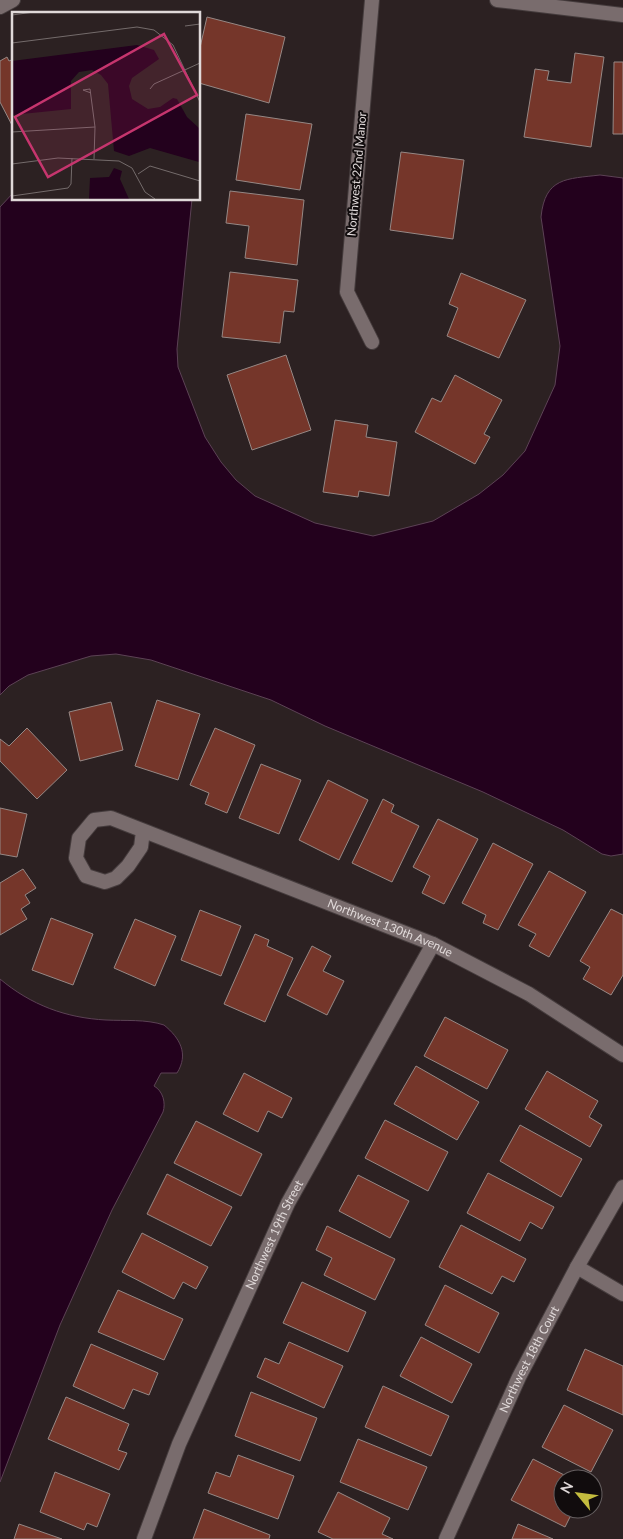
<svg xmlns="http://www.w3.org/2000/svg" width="623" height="1539" font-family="Lato,sans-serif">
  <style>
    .water { fill: #23011d; stroke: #5c4255 }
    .building { fill: #75362a; stroke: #968885 }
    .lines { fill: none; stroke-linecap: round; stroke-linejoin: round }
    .minor-casing { stroke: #453c3d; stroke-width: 16 }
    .minor { stroke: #796c6d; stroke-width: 14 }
    .labels { text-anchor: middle; stroke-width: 4; stroke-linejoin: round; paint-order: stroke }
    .street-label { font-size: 12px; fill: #e0d9d9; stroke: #110c0d }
    .inset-road { fill: none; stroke: #746b6b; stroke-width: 1 }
    .view { fill: #c6356e; fill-opacity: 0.15; stroke: #c6356e; stroke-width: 2.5 }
    .inset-edge { fill: none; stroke: #e0d9d9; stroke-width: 2.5 }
  </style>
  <rect width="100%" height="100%" fill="#2c2122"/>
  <!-- water -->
  <path class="water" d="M 600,175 L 623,178 L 623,854 L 611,856 L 602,854 L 563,830 L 483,792 L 325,726 L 271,700 L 151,660 L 116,654 L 91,656 L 28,675 L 9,686 L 0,695 L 0,207 L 14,192 L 14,199 L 192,199 L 177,349 L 178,367 L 205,437 L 221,462 L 236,480 L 255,496 L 315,523 L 373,536 L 433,521 L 479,494 L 503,475 L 525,451 L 555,385 L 560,346 L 541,217 C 545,177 567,179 600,175 Z
    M 0,979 C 31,1005 66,1018 106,1020 C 125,1021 146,1019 164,1025 C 180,1038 189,1054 177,1073 L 161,1073 L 154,1086 C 163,1091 166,1103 163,1112 L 112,1210 L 60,1325 L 0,1482 Z"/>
  <!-- building -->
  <path class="building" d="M 207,17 L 285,37 L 269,103 L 199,83 L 199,52 Z
    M 575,53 L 604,57 L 591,147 L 524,137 L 535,69 L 549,71 L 547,80 L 571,83 Z
    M 7,57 L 9,61 L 14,59 L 14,129 L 0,102 L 0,61 Z
    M 614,62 L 623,62 L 623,134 L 613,134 Z
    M 246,114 L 312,124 L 300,190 L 236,180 Z
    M 401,152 L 464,160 L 453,239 L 390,230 Z
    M 230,191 L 304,200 L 297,265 L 245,258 L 249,226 L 226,223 Z
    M 230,272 L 298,280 L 294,312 L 284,311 L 280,343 L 222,337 Z
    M 461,273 L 526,300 L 499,358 L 447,336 L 458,308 L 449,304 Z
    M 286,355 L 311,430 L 252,450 L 227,375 Z
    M 455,375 L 502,400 L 484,434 L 490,437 L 475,464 L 415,432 L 432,398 L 441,402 Z
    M 335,420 L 368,425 L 366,437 L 397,442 L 389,496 L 359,491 L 358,497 L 323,492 Z
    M 157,700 L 200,714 L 178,780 L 135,766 Z
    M 111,702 L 123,750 L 80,761 L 69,712 Z
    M 27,728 L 67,770 L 37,799 L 0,761 L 0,739 L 9,746 Z
    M 215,728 L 255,745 L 227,813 L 205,804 L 209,793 L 190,785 Z
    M 261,764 L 301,780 L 279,834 L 239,818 Z
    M 328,780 L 368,800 L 339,860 L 299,840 Z
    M 383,799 L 394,805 L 391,812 L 419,826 L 392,882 L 352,863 Z
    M 0,808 L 27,814 L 17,857 L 0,854 Z
    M 438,819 L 478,839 L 444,904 L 422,893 L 430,876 L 413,867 Z
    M 493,843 L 533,864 L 498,930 L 483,923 L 486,915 L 462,903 Z
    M 23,869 L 36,888 L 25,895 L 30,903 L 21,909 L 27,919 L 0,935 L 0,883 Z
    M 549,871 L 586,892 L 549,957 L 529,946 L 536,934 L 518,925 Z
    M 611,909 L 623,915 L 623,975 L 611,995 L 583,979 L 590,967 L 580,961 Z
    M 200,910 L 241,926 L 221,976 L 181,960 Z
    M 51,918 L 93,934 L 73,985 L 32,970 Z
    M 135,919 L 176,936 L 155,986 L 114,968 Z
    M 255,934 L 269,940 L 267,946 L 293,958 L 265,1022 L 224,1004 Z
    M 312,946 L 331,956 L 323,971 L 344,981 L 327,1015 L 287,995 Z
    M 445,1017 L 508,1050 L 487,1089 L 424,1056 Z
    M 416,1066 L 479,1102 L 457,1140 L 394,1104 Z
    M 547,1071 L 598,1101 L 589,1117 L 602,1125 L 590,1147 L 525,1109 Z
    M 244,1073 L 292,1098 L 282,1118 L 268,1111 L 258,1132 L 223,1114 Z
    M 385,1120 L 448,1152 L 428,1191 L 365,1158 Z
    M 196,1121 L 262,1154 L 241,1196 L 174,1163 Z
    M 520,1125 L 582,1159 L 561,1197 L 500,1161 Z
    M 488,1173 L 554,1207 L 542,1229 L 530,1222 L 520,1241 L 467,1213 Z
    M 167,1174 L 232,1207 L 211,1246 L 147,1214 Z
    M 358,1175 L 409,1201 L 390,1238 L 339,1211 Z
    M 461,1225 L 526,1259 L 514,1282 L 502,1276 L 492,1294 L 439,1267 Z
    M 327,1226 L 395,1259 L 375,1300 L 324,1275 L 332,1258 L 316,1250 Z
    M 142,1233 L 208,1267 L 196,1289 L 183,1282 L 174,1299 L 122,1272 Z
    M 302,1282 L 366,1312 L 348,1352 L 283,1323 Z
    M 445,1285 L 499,1313 L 479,1353 L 425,1325 Z
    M 118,1290 L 183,1319 L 164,1360 L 98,1332 Z
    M 421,1337 L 472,1364 L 452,1403 L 400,1376 Z
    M 289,1342 L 343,1366 L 324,1408 L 257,1377 L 265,1358 L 279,1364 Z
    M 91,1344 L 158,1373 L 149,1395 L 133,1389 L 124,1409 L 73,1386 Z
    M 585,1349 L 623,1366 L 623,1415 L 567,1390 Z
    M 383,1386 L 449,1416 L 431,1456 L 365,1427 Z
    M 251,1392 L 317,1418 L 300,1461 L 235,1436 Z
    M 66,1397 L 129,1424 L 118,1450 L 127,1453 L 119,1470 L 48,1439 Z
    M 564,1405 L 613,1430 L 591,1472 L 542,1447 Z
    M 358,1439 L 427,1467 L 408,1510 L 340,1482 Z
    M 238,1455 L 294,1476 L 278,1519 L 208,1493 L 216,1472 L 230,1477 Z
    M 533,1459 L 572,1479 L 563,1479 L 563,1509 L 574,1509 L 565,1527 L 511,1500 Z
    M 55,1472 L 110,1494 L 97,1527 L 87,1523 L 84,1530 L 40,1512 Z
    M 338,1492 L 390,1518 L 382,1534 L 393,1539 L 333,1539 L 318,1532 Z
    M 204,1509 L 270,1535 L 269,1539 L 193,1539 Z
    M 19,1524 L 62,1539 L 14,1539 Z
    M 518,1524 L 553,1539 L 512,1539 Z"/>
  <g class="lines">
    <defs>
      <g id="minor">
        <path d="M 372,0 L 347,292 L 372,342"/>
        <path d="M 497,0 L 623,15"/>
        <path d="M 0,7 L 13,0"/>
        <path id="s1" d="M 143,831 L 141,847 L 128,866 L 116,878 L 105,882 L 86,876 L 76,858 L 79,838 L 94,820 L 111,818 L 433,944 L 529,994 L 623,1055"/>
        <path d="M 577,1267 L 623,1294"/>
        <path id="s2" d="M 144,1539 L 179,1444 L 288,1203 L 433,944"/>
        <path id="s3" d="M 446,1539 L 519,1377 L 577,1267 L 623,1187"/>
      </g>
    </defs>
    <!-- minor casing -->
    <use href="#minor" class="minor-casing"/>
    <!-- minor -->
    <use href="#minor" class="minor"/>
  </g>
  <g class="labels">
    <!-- street labels -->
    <g class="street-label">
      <text transform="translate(357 174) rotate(-85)" y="4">Northwest 22nd Manor</text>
      <text dy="4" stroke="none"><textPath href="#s1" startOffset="469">Northwest 130th Avenue</textPath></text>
      <text dy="4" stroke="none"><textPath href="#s2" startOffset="331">Northwest 19th Street</textPath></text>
      <text dy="4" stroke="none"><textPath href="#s3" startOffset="198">Northwest 18th Court</textPath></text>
    </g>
  </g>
  <!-- overview -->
  <g transform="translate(12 12)">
    <rect width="188" height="188" fill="#2c2122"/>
    <path d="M 125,33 L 142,38 L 147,47 L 120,66 L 117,74 L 120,87 L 136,97 L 148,95 L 161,86 L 165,87 L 175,105 L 187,116 L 187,150 L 138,136 L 117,144 L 102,139 L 96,72 L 89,63 L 80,58 L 67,60 L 59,69 L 59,97 L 0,103 L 0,49 ZM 102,156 L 110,159 L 108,167 L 117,187 L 77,187 L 78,166 L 97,165 Z" fill="#23011d"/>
    <path class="inset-road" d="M 0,3 L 22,0M 173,14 L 188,12M 0,31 L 125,15 L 142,18 L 161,33 L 188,90M 138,77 L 142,72 L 188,51M 79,81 L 71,78 L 78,77 L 83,115 L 82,147M 0,120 L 83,115M 0,152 L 46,146 L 107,149 L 120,156 L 133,180 L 143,187M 126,162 L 138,154 L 188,169M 0,184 L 56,176 L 59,172 L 60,146"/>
    <path class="view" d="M 152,22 L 185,83 L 36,165 L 3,105 Z"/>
    <rect width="188" height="188" class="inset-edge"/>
  </g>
  <!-- north arrow -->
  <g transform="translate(578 1494) rotate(299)"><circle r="24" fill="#110c0d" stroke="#645e5f"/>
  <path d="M0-4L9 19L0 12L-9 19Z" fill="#c4bc3e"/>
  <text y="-8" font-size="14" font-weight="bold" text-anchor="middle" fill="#e0d9d9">N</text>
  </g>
</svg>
